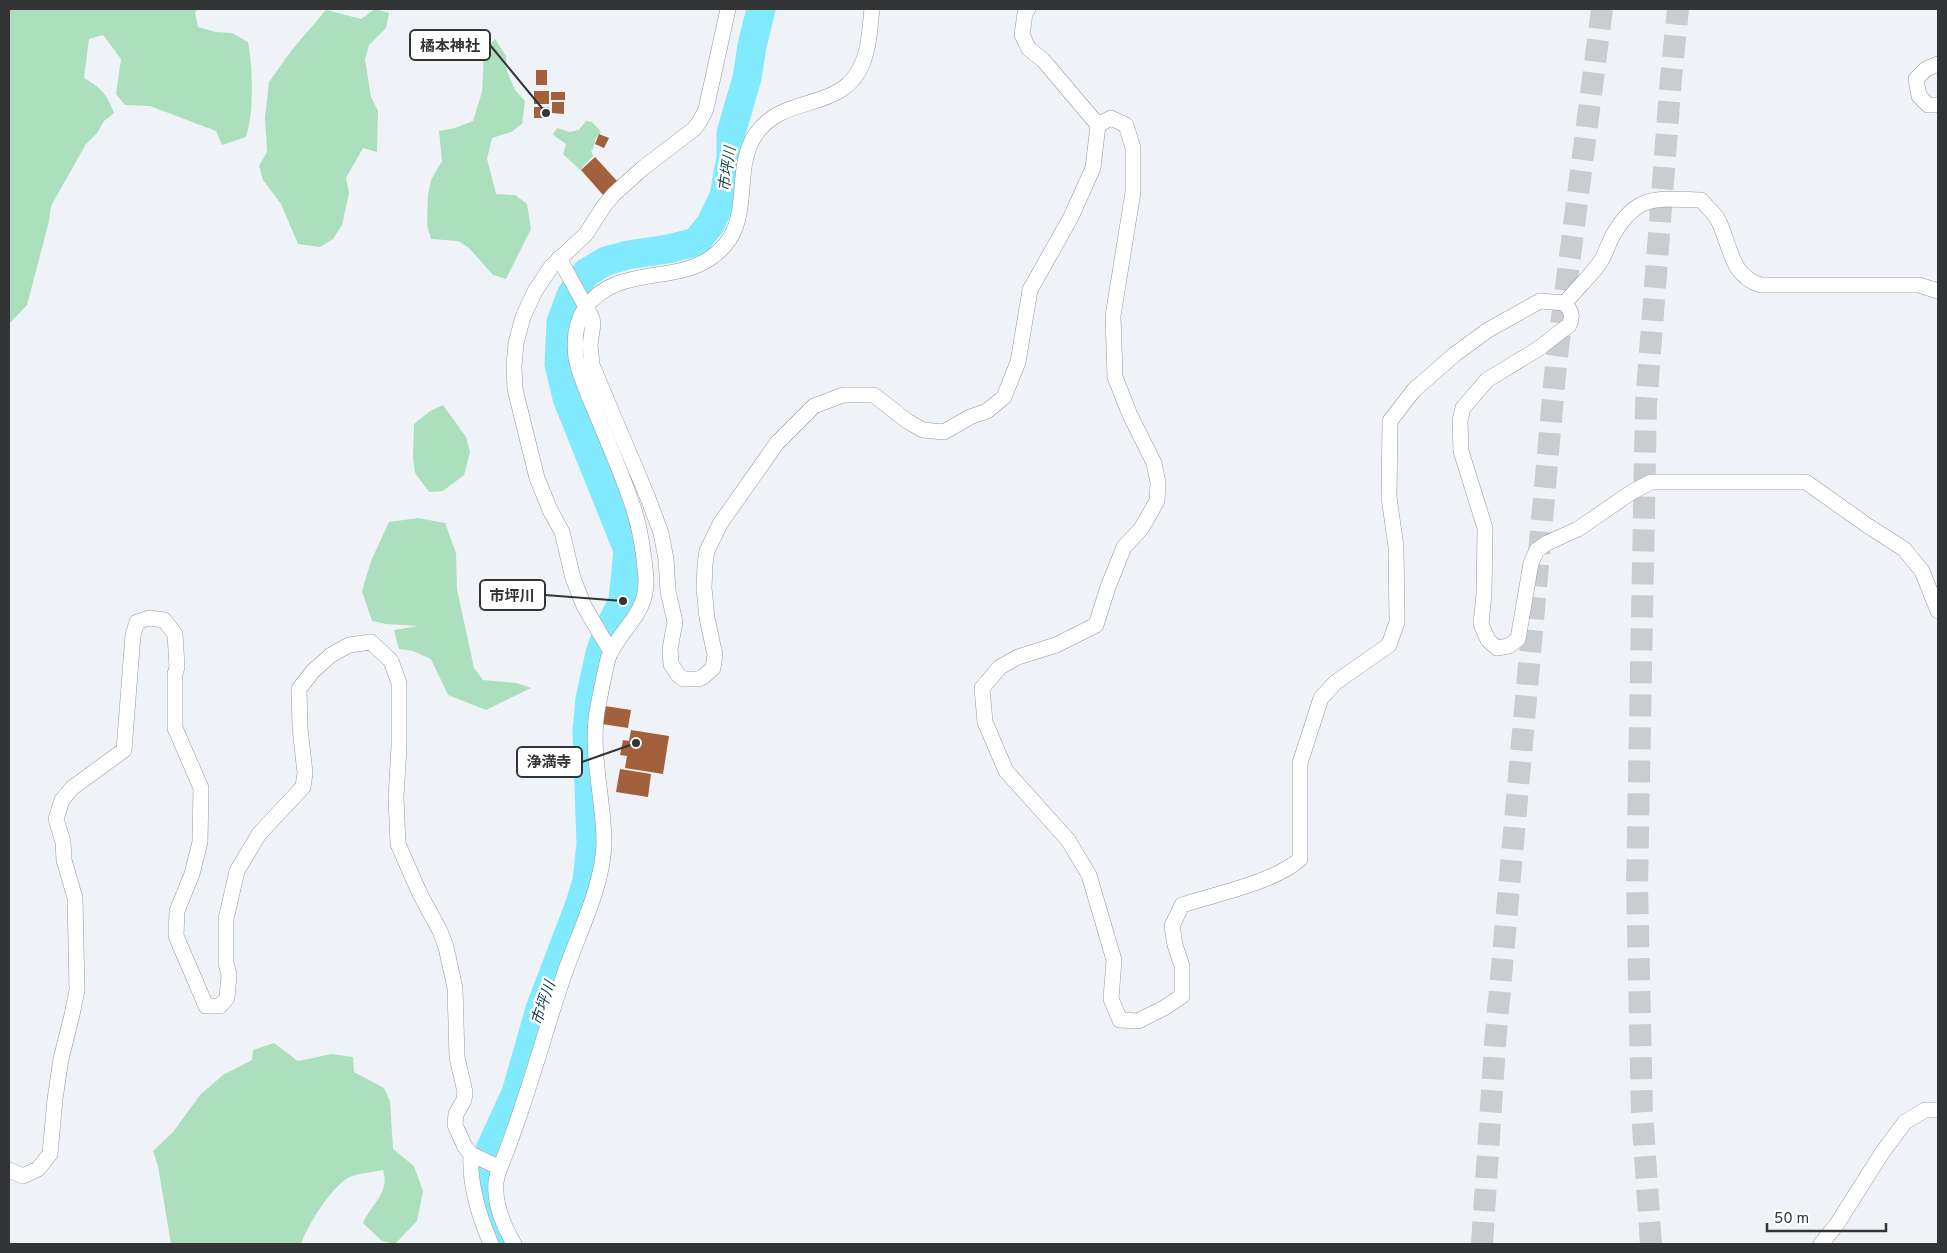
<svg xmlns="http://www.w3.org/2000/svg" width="1947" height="1253" font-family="Overpass,'Noto Sans JP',sans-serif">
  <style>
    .green { fill: #acdfbd }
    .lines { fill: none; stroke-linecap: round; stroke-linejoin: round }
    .river { stroke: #82eafe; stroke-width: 29 }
    .building { fill: #a3603d }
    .highway-tunnel { stroke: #c9cdd0; stroke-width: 22; stroke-dasharray: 22 11; stroke-linecap: butt }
    .minor-casing { stroke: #95989c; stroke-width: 16 }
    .minor { stroke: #fff; stroke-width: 15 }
    .labels { text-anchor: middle; stroke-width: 5; stroke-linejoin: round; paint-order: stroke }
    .water-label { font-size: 15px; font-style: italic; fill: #184750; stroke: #fff }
    .leader { fill: none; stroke: #323435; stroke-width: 2 }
    .callout-dot { fill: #323435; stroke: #fff; stroke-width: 2 }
    .callout { fill: #fff; stroke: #323435; stroke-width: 2 }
    .callout-label { font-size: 15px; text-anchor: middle; font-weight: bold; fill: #323435 }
  </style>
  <rect width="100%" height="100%" fill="#eff3f7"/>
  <!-- green -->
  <path class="green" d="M 9,9 L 197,9 L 195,13 L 198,27 L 216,32 L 232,33 L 248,42 C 253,68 254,113 246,137 L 222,145 L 216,131 L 150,106 L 125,105 L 116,94 L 121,59 L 103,35 L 89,39 L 84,78 C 101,88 107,94 114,113 L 104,121 L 97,133 L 86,144 L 51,206 L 49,221 L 27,305 L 9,324 Z
    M 375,9 L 389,13 L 386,28 L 369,45 L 365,59 L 371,97 L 378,111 L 377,152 L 363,148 L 346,178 L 349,193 L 342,225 L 333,239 L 320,247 L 298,244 L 281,204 L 263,180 L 259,166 L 267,152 L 265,117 L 269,82 L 291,51 L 326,10 L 361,19 Z
    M 495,39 L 506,56 L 507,71 L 515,90 L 525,101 L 522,124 L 511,132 L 492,138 L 487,159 L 496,194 L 515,195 L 527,204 L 531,229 L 506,279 L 493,275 L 469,248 L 458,241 L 431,239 L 427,225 L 428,195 L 431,180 L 442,161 L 439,131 L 455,128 L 473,121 L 482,92 L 484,51 Z
    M 586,121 L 592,122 L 601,132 L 596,138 L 593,149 L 591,150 L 593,156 L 580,170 L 563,154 L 566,144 L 556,137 L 553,134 L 557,128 L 570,132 L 579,130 Z
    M 443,405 L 466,437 L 470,452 L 464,475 L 443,491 L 429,492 L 415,473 L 413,458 L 414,424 L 430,411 Z
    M 418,518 L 445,523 L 456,553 L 457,589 L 474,668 L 483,680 L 517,683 L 531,688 L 486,710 L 448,695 L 431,659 L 413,651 L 399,649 L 394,630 L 418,626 L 386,624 L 372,621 L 362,591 L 371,561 L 389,522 Z
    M 274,1043 L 298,1061 L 332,1054 L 353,1057 L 354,1072 L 384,1088 L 390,1101 L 393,1149 L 414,1166 L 423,1191 L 417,1221 L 395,1244 L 382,1241 L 363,1223 C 372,1203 390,1193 383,1170 C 373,1172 362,1173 352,1176 C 334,1182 307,1226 301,1244 L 171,1244 L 158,1166 L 153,1151 L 173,1132 L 200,1095 L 223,1075 L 252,1060 L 253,1050 Z"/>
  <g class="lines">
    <!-- river -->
    <path class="river" d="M 500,1244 L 494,1235 L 486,1206 L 483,1184 L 487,1156 L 516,1093 L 540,1009 L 580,904 L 587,880 L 591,844 L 587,731 L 590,699 L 600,653 L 608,631 L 623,601 L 628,550 L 567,398 L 559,364 L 561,322 L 571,295 L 586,273 L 606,261 L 628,255 L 668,249 L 696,242 L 710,225 L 724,196 L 731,157 L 731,133 L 747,78 L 752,46 L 761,9"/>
  </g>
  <!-- building -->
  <path class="building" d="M 536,70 L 547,70 L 547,85 L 536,85 Z
    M 534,91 L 549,91 L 549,104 L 534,104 Z
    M 551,92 L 565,92 L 565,100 L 551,100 Z
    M 552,102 L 564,102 L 564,114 L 552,113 Z
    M 534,107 L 549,107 L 549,118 L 534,118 Z
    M 599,134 L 609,138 L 604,148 L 595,144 Z
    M 595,157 L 618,182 L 603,195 L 581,170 Z
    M 605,706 L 631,710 L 628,728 L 602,724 Z
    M 631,730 L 669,736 L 663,774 L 625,768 L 627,756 L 620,755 L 623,740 L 629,741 Z
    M 620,769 L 651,774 L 648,797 L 616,792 Z"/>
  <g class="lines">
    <!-- highway-tunnel -->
    <path class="highway-tunnel" d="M 1482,1244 L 1495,1044 L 1556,364 L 1602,9
      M 1651,1244 L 1642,1112 L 1637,885 L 1646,404 L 1671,78 L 1678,9"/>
    <defs>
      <path id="minor" d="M 1938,64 L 1926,69 L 1916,79 L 1919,96 L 1928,105 L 1938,105
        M 1098,125 L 1111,118 L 1126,125 L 1133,148 L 1133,192 L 1113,316 L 1115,377 L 1130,415 L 1154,463 L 1158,483 L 1157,501 L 1141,529 L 1124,547 L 1108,587 L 1096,625 L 1056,645 L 1018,657 L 1000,667 L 982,688 L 985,722 L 1006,771 L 1068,840 L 1089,875 L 1114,960 L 1111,999 L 1120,1020 L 1138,1021 L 1164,1008 L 1182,996 L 1182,966 L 1175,945 L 1172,926 L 1182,905 C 1216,894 1275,882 1300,859 L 1300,763 L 1321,698 L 1336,682 L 1389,645 L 1397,622 L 1396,547 L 1389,497 L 1390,421 L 1414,390 L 1454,355 L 1488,330 L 1540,301 L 1565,303
        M 559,258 L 592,318 L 593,324 L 590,345 L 592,365 L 648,498 L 661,533 L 666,559 L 668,591 L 675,622 L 670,649 L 671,664 L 679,676 L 684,679 L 698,679 L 703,677 L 713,668 L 715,655 L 707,618 L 704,588 L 705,564 L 707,551 L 720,524 L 777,443 L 814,406 L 843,395 L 874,395 L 907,421 L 923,430 L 944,432 L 970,417 L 987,411 L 1004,397 L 1018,362 L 1030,290 L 1071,217 L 1093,168 L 1098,125 L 1043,60 L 1029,49 L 1022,35 L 1025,13 L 1028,9
        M 1565,303 C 1570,310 1574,316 1569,325 L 1538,349 L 1487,380 L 1463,408 L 1460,421 L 1461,451 L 1485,528 L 1484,594 L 1481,624 L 1488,640 L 1497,648 L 1509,646 L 1518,639 L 1531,563 L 1537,550 L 1547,543 L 1578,529 L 1632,492 L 1651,482 L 1806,482 L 1868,526 L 1904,549 L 1922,571 L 1938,611
        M 1565,303 C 1576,289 1591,276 1601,261 C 1605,254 1608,245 1612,237 C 1636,193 1657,199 1701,200 C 1706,206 1713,212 1717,218 C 1731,243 1729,276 1761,285 L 1919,285 L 1938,291
        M 611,652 L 584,606 L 578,591 L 573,578 L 562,532 L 550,510 L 537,478 L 515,389 L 514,366 L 516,343 L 523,317 L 535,291 L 551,267 L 586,234 L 604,206 L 614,194 L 643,168 L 694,129 L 700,121 L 706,109 L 728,9
        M 471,1154 C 469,1185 479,1216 491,1244
        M 9,1170 L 23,1176 L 38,1169 L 50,1154 L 55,1099 L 61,1059 L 72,1015 L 77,990 L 75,898 L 64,860 L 63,842 L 56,819 L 62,800 L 72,788 L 124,750 L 133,635 L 137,622 L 149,618 L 164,620 L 175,634 L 177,667 L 175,674 L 175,728 L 201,788 L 200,842 L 192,874 L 177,911 L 176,936 L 206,1006 L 220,1006 L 227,998 L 229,975 L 226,963 L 226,919 L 237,871 L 259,834 L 303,787 L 305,773 L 300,728 L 299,689 L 313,671 L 331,655 L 349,645 L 371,642 L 391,661 L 399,683 L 399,747 L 396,797 L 398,844 L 420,894 L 440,931 L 446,947 L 455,988 L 457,1057 L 465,1092 L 464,1100 L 456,1114 L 455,1125 L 465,1147 L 471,1154 L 500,1168
        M 514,1244 C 503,1225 494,1204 496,1182 C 497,1173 502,1163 505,1155 C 511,1139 517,1123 522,1107 C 537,1063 549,1019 564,975 C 578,934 603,887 604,843 C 604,798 589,751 598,706 C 601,692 605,668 609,656 C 621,627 647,616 646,579 C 644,554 640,525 631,501 C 620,469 606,438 593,406 C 587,391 579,375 576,358 C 574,342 575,324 584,310 C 614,265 671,284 709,259 C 759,227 729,173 756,134 C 786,91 845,115 864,59 C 870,43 870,25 872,9
        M 1821,1244 L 1837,1224 L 1882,1153 L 1905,1122 L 1925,1110 L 1938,1110"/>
    </defs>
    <!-- minor casing -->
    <use href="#minor" class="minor-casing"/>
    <!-- minor -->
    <use href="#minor" class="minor"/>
  </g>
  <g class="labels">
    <!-- water labels -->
    <g class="water-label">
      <text transform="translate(727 169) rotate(-82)" y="5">市坪川</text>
      <text transform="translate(543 1003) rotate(-71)" y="5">市坪川</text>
    </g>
  </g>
  <!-- callouts -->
  <path class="leader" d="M546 113L490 45M623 601L545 595M636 743L582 762"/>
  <g class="callout-dot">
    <circle cx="546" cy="113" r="5"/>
    <circle cx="623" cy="601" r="5"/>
    <circle cx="636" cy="743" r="5"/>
  </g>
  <g class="callout">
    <rect x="410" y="30" width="80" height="30" rx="5"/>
    <rect x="480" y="580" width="65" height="30" rx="5"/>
    <rect x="517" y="747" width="65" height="30" rx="5"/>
  </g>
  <g class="callout-label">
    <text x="450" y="51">橘本神社</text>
    <text x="512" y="601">市坪川</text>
    <text x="549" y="767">浄満寺</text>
  </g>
  <!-- border -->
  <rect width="1947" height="1253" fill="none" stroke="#323435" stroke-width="20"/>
  <!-- scale -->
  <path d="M1767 1223v8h119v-8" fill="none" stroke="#323435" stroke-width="2.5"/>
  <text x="1774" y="1223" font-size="15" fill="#323435" stroke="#ffffff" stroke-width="4" paint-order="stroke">50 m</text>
</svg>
